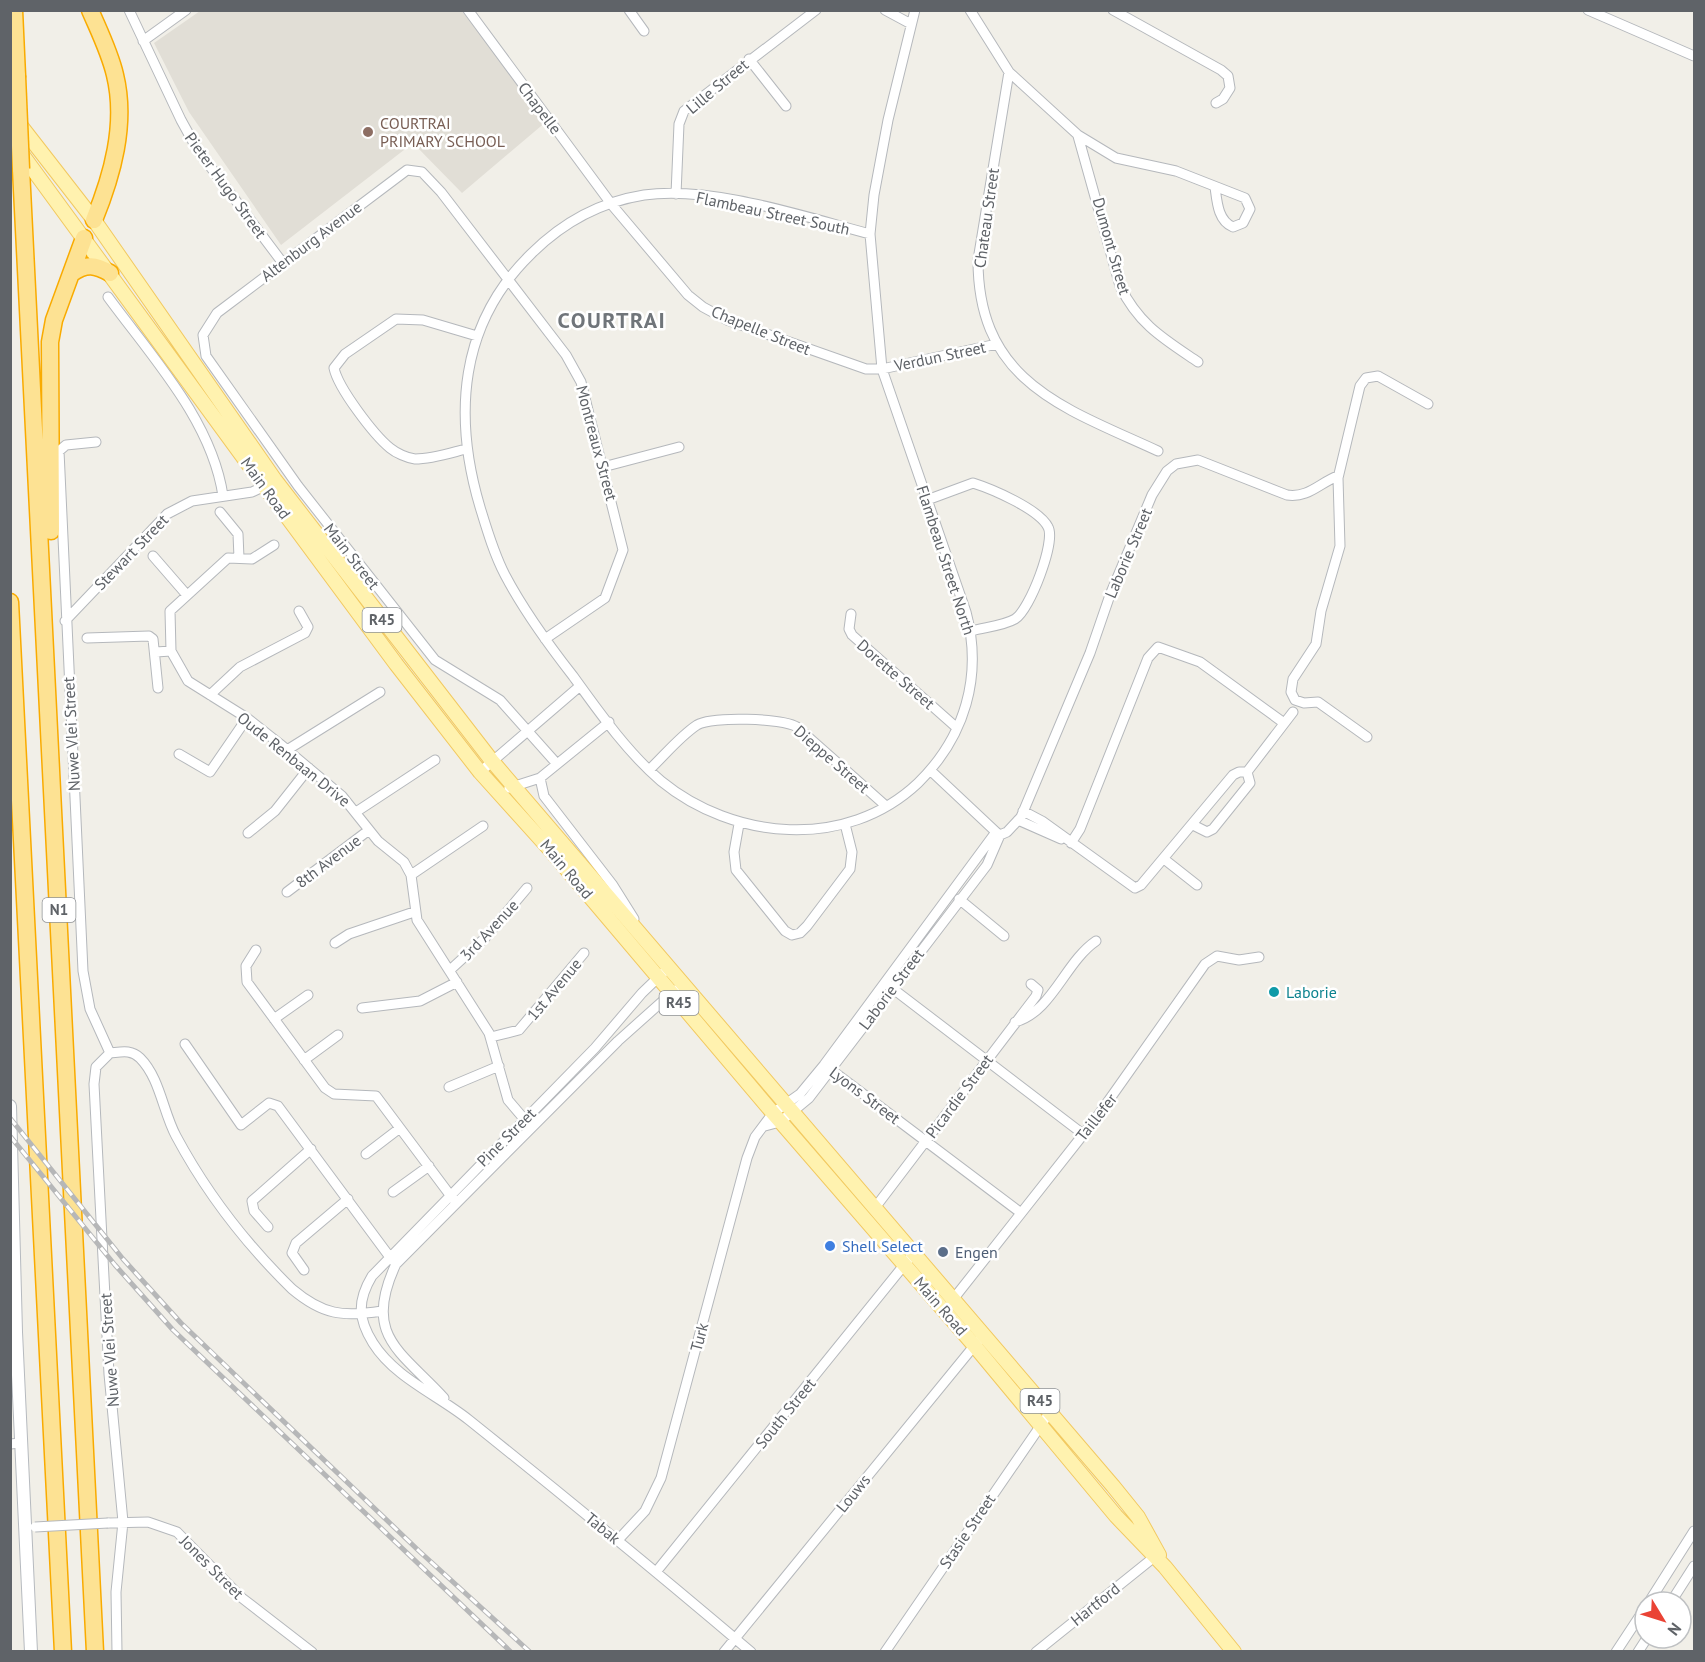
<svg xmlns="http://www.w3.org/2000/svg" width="1705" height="1662" font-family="'PT Sans',sans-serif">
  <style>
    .education { fill: #e1ded6 }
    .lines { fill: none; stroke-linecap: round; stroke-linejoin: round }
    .street-casing { stroke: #b5b8bc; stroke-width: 11 }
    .secondary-casing { stroke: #b6babf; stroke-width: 14 }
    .primary-casing { stroke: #f2c960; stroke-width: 16 }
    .highway-casing { stroke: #f9ab00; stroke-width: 19 }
    .street { stroke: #fff; stroke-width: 9 }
    .secondary { stroke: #fff; stroke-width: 12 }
    .primary { stroke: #fff2af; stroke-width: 14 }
    .highway { stroke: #fde293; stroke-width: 16 }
    .rail-casing { stroke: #b6b7b8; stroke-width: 5 }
    .rail { stroke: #fff; stroke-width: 3; stroke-dasharray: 9; stroke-linecap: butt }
    .street-bridge-casing { stroke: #b5b8bc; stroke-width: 11; stroke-linecap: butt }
    .highway-bridge-casing { stroke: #f9ab00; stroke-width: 19; stroke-linecap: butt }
    .street-bridge { stroke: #fff; stroke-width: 9 }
    .highway-bridge { stroke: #fde293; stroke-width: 16 }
    .education-dot { fill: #8d6e63; stroke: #fff; stroke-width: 2 }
    .culture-dot { fill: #0f9aa8; stroke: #fff; stroke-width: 2 }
    .shop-dot { fill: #3f7fe0; stroke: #fff; stroke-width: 2 }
    .service-dot { fill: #5c6f8a; stroke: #fff; stroke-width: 2 }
    .labels { text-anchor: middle; stroke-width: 5; stroke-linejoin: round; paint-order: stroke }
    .shield { fill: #fff; stroke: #8f9295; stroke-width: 1.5 }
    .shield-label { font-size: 15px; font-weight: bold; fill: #5f6368 }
    .street-label { font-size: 16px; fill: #5f6368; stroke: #fff }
    .education-label { font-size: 16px; fill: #785e54; stroke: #fff; text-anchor: start }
    .culture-label { font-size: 16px; fill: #0d838f; stroke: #fff; text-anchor: start }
    .shop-label { font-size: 16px; fill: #366cbe; stroke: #fff; text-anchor: start }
    .service-label { font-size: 16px; fill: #4e5e75; stroke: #fff; text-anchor: start }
    .district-label { font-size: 22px; font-weight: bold; letter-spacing: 1.5px; fill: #70757a; stroke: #fff }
  </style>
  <rect width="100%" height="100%" fill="#f1efe8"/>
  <!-- education -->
  <path class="education" d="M 200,11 L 462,11 L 547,121 L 462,193 L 413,143 L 281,245 L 189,112 L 154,43 Z"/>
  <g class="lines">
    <defs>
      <path id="street" d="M 129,10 L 181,120 L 197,149 L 282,262
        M 468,10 L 612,205 L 688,295 L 703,307 L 727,320 L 866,369 L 882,369 L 997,344
        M 629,10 L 644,31
        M 885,10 L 911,24
        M 970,10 L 1009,72 L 1078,135 L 1116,158 L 1176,171 L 1245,198 L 1250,209 L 1243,223 L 1233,227 C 1218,221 1217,202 1215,187
        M 1113,10 L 1221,70 L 1228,76 L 1230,88 L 1223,99 L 1216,103
        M 1588,10 L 1694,56
        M 143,41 L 186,10
        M 749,59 L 786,106
        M 1009,72 L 978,260 C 978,383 1065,408 1158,451
        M 1078,136 L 1120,286 C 1139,325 1164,339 1198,362
        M 676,194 L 679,124 L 684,111 L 816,10
        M 870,234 C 805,217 710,185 644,195 C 600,202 562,223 531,254 C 459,324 453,416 480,507 C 487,530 494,554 505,575 C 524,611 548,644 573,676 C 599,712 627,752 661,781 C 733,840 846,851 918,783 C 965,737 983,676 966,612 L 882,369 L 870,234 L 874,195 L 888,120 L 915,10
        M 108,297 C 152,357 212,421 223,496
        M 96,442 L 66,445 L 59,451 L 83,971 L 90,1009 L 110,1053 L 96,1067 L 94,1084 L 109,1374 L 123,1522 L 116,1592 L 117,1652
        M 466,449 C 450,453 432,459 415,459 C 407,458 396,453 390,448 C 374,435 338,388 334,368 L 345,354 L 396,319 L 423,320 L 477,336
        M 603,467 L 679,447
        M 927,500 L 973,483 C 992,489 1039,509 1048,527 C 1056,541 1030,610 1015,619 C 1003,626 985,627 971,631
        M 220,512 L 238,534 L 239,558
        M 153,556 L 186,594
        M 851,614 L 849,629 L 852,635 L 957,728
        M 65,621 L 167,514 L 192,501 L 252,492 L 269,484
        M 87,638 L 149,636 L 153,639 L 158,688
        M 545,639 L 605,598 L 623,550 L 581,382 L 566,355 L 441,192 L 422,172 L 407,170 L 217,313 L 203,335 L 206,356 L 298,486 L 435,660 L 500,700 L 557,764
        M 171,651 L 170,611 L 228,558 L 252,559 L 274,545
        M 156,652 L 171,651 L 188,681 L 247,718 L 280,744 L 342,796 L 378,841 L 404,862 L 411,875 L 417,920 L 489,1033 L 508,1100 L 525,1120 L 534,1125
        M 210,695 L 240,667 L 305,633 L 308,627 L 299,611
        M 1367,737 L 1318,702 L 1304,703 L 1295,700 L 1291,692 L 1293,679 L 1316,644 L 1321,611 L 1340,546 L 1338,478 L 1360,386 L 1366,378 L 1378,376 L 1428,404
        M 287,750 L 380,692
        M 179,754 L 210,772 L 247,718
        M 649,770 C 664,756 679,737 697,725 C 712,716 782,718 797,727 L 886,806
        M 930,770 L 996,832
        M 480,772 L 580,686
        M 1247,772 L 1293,712
        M 540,778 L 544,796 L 612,884 L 634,919
        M 509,788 L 540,778 L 609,722
        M 1023,811 L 1042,821 L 1135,888 L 1141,885 L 1233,775 L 1239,772 L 1247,772
        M 356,812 L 435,760
        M 1018,820 L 1061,839
        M 739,824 L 734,852 L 736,870 L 785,931 L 792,935 L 800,933 L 807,926 L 850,869 L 852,852 L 845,824
        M 1193,825 L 1207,832 L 1213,829 L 1250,783 L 1247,772
        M 996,832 L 1000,835 L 1007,832 L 1021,817 L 1090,653 L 1110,595 L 1152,495 L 1167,471 L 1176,464 L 1198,460 L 1287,495 C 1309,498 1319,483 1338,476
        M 248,833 L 275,811 L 309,768
        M 1071,843 L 1080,829 L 1148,658 L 1158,647 L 1200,662 L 1284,723
        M 1164,859 L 1197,885
        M 411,875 L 483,826
        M 287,892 L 369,830
        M 959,899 L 1004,936
        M 335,943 L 349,934 L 414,912
        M 256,950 L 246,966 L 247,982 L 325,1088 L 334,1094 L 376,1096 L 453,1199
        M 668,968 L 642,993 L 595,1048 L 372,1276 C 357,1301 358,1319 373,1343 C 395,1378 438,1395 469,1420 C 564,1496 658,1573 751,1652
        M 450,970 L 485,938 L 527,888
        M 888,985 L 1083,1134
        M 362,1008 L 420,1001 L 457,982
        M 274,1019 L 308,995
        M 1015,1022 C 1052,1012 1065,962 1096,941
        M 491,1037 L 519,1030 L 584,953
        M 185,1044 L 241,1125 L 269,1103 L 278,1106 L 392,1260
        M 110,1053 C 121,1052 131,1049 140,1058 C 160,1078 163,1112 176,1136 C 206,1192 246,1244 292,1289 C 323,1315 342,1317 382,1311
        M 304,1060 L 338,1035
        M 826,1066 L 1021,1213
        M 449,1087 L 499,1066
        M 765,1126 L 780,1122 L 809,1098 L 987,865 L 1000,835
        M 366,1154 L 400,1128
        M 393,1192 L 429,1166
        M 874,1209 L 1036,996 L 1038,990 L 1031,984
        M 268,1227 L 254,1211 L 252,1201 L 311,1149
        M 304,1270 L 292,1253 L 296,1243 L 348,1199
        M 951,1302 L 1097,1117 L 1205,964 L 1217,956 L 1239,960 L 1259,957
        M 444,1398 C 401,1351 362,1336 396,1264 L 618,1041 L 675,990
        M 10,1444 L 21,1443
        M 108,1523 L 148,1522 L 177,1532 L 242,1598 L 312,1652
        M 618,1540 L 645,1511 L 661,1478 L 747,1158 L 755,1137 L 773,1113 L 800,1094 L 824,1065 L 996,832
        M 656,1572 L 913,1254
        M 1649,1602 L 1694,1531
        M 1671,1602 L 1694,1566
        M 724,1652 L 983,1335
        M 885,1652 L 1050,1412
        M 1036,1652 L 1158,1554
        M 1616,1652 L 1645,1608
        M 1638,1652 L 1647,1638"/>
      <path id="secondary" d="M 10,1106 L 16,1332 L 31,1652"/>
      <path id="primary" d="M 17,121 L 94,220 L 275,480 L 492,761 L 1113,1486 L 1138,1517 L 1159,1555
        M 10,138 L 265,487 L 396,664 L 480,772 L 553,853 L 773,1113 L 973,1344 L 1116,1516 L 1165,1567 L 1234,1652"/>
      <path id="highway" d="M 14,10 L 17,76
        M 90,10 C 99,31 110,53 115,75 C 127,124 112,176 94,220
        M 21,169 L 95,1652
        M 72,273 C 87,263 95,265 110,273
        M 51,531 L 50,342 L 54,320 L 84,238
        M 10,602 L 63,1652"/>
    </defs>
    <!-- street casing -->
    <use href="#street" class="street-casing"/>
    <!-- secondary casing -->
    <use href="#secondary" class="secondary-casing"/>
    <!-- primary casing -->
    <use href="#primary" class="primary-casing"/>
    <!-- highway casing -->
    <use href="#highway" class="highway-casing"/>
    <!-- street -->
    <use href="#street" class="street"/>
    <!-- secondary -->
    <use href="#secondary" class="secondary"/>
    <!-- primary -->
    <use href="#primary" class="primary"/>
    <!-- highway -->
    <use href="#highway" class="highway"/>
    <defs>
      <path id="rail" d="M 10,1118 L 123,1259 L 181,1323 L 419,1551 L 530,1652
        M 10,1136 L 115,1265 L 173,1330 L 511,1652"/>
    </defs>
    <!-- rail casing -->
    <use href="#rail" class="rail-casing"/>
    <!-- rail -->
    <use href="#rail" class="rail"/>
    <defs>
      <path id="street-bridge" d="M 35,1527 L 108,1523"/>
      <path id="highway-bridge" d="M 17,76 L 21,169"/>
    </defs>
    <!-- street-bridge casing -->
    <use href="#street-bridge" class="street-bridge-casing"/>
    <!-- highway-bridge casing -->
    <use href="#highway-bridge" class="highway-bridge-casing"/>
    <!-- street-bridge -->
    <use href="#street-bridge" class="street-bridge"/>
    <!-- highway-bridge -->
    <use href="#highway-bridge" class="highway-bridge"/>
  </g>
  <!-- markers -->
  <circle class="education-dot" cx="368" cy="132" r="6"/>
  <circle class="culture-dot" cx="1274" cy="992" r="6"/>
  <circle class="shop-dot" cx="830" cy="1246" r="6"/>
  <circle class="service-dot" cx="943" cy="1252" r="6"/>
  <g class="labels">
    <!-- shield labels -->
    <g class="shield">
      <rect x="362.5" y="608" width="39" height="24" rx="4.5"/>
      <rect x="42.5" y="898" width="33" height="24" rx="4.5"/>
      <rect x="659.5" y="991" width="39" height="24" rx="4.5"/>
      <rect x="1020.5" y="1389" width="39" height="24" rx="4.5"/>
    </g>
    <g class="shield-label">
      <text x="382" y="625">R45</text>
      <text x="59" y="915">N1</text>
      <text x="679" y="1008">R45</text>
      <text x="1040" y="1406">R45</text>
    </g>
    <!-- street labels -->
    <g class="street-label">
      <text transform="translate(717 86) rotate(-40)" y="6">Lille Street</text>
      <text transform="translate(540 108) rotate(53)" y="6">Chapelle</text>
      <text transform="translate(226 185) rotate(54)" y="6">Pieter Hugo Street</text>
      <text transform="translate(773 213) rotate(12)" y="6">Flambeau Street South</text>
      <text transform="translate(986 218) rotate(-82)" y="6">Chateau Street</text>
      <text transform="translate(311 241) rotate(-37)" y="6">Altenburg Avenue</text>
      <text transform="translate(1112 246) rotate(74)" y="6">Dumont Street</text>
      <text transform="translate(761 330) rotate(22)" y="6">Chapelle Street</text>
      <text transform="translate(940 356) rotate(-12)" y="6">Verdun Street</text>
      <text transform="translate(597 443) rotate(75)" y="6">Montreaux Street</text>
      <text transform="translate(266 488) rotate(54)" y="6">Main Road</text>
      <text transform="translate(131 552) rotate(-46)" y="6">Stewart Street</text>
      <text transform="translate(1128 553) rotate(-67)" y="6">Laborie Street</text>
      <text transform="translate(352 556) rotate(52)" y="6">Main Street</text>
      <text transform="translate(946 560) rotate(72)" y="6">Flambeau Street North</text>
      <text transform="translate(896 674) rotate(41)" y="6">Dorette Street</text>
      <text transform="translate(71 734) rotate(-93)" y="6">Nuwe Vlei Street</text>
      <text transform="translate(294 759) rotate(39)" y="6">Oude Renbaan Drive</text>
      <text transform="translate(832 759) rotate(41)" y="6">Dieppe Street</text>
      <text transform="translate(328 861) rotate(-37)" y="6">8th Avenue</text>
      <text transform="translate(567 869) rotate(50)" y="6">Main Road</text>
      <text transform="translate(489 930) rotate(-47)" y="6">3rd Avenue</text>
      <text transform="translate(554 989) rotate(-50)" y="6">1st Avenue</text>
      <text transform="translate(891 989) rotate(-53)" y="6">Laborie Street</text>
      <text transform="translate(865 1095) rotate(37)" y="6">Lyons Street</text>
      <text transform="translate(959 1096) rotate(-53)" y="6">Picardie Street</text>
      <text transform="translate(1096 1117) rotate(-52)" y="6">Taillefer</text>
      <text transform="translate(506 1137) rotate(-45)" y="6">Pine Street</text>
      <text transform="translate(941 1306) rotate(49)" y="6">Main Road</text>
      <text transform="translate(699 1337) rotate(-75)" y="6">Turk</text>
      <text transform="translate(109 1350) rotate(-94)" y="6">Nuwe Vlei Street</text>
      <text transform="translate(785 1413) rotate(-51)" y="6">South Street</text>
      <text transform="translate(853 1493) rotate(-51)" y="6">Louws</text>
      <text transform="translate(603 1528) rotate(39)" y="6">Tabak</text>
      <text transform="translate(967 1531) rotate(-56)" y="6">Stasie Street</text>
      <text transform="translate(212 1567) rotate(45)" y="6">Jones Street</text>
      <text transform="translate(1095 1604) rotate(-39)" y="6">Hartford</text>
    </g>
    <!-- education labels -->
    <g class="education-label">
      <text x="380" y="129">COURTRAI<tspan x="380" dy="18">PRIMARY SCHOOL</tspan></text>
    </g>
    <!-- culture labels -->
    <g class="culture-label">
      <text x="1286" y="998">Laborie</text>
    </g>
    <!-- shop labels -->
    <g class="shop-label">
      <text x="842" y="1252">Shell Select</text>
    </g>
    <!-- service labels -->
    <g class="service-label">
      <text x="955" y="1258">Engen</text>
    </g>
    <!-- district labels -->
    <g class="district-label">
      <text x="612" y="328">COURTRAI</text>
    </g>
  </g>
  <!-- border -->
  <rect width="1705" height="1662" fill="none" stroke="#5f6368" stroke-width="24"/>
  <!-- north arrow -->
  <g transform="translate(1663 1620) rotate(128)"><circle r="28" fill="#ffffff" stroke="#bfc1c3" stroke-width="1.5"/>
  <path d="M0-4.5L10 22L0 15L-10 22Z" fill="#ea4335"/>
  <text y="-9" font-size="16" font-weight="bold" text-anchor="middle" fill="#5f6368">N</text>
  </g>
</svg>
